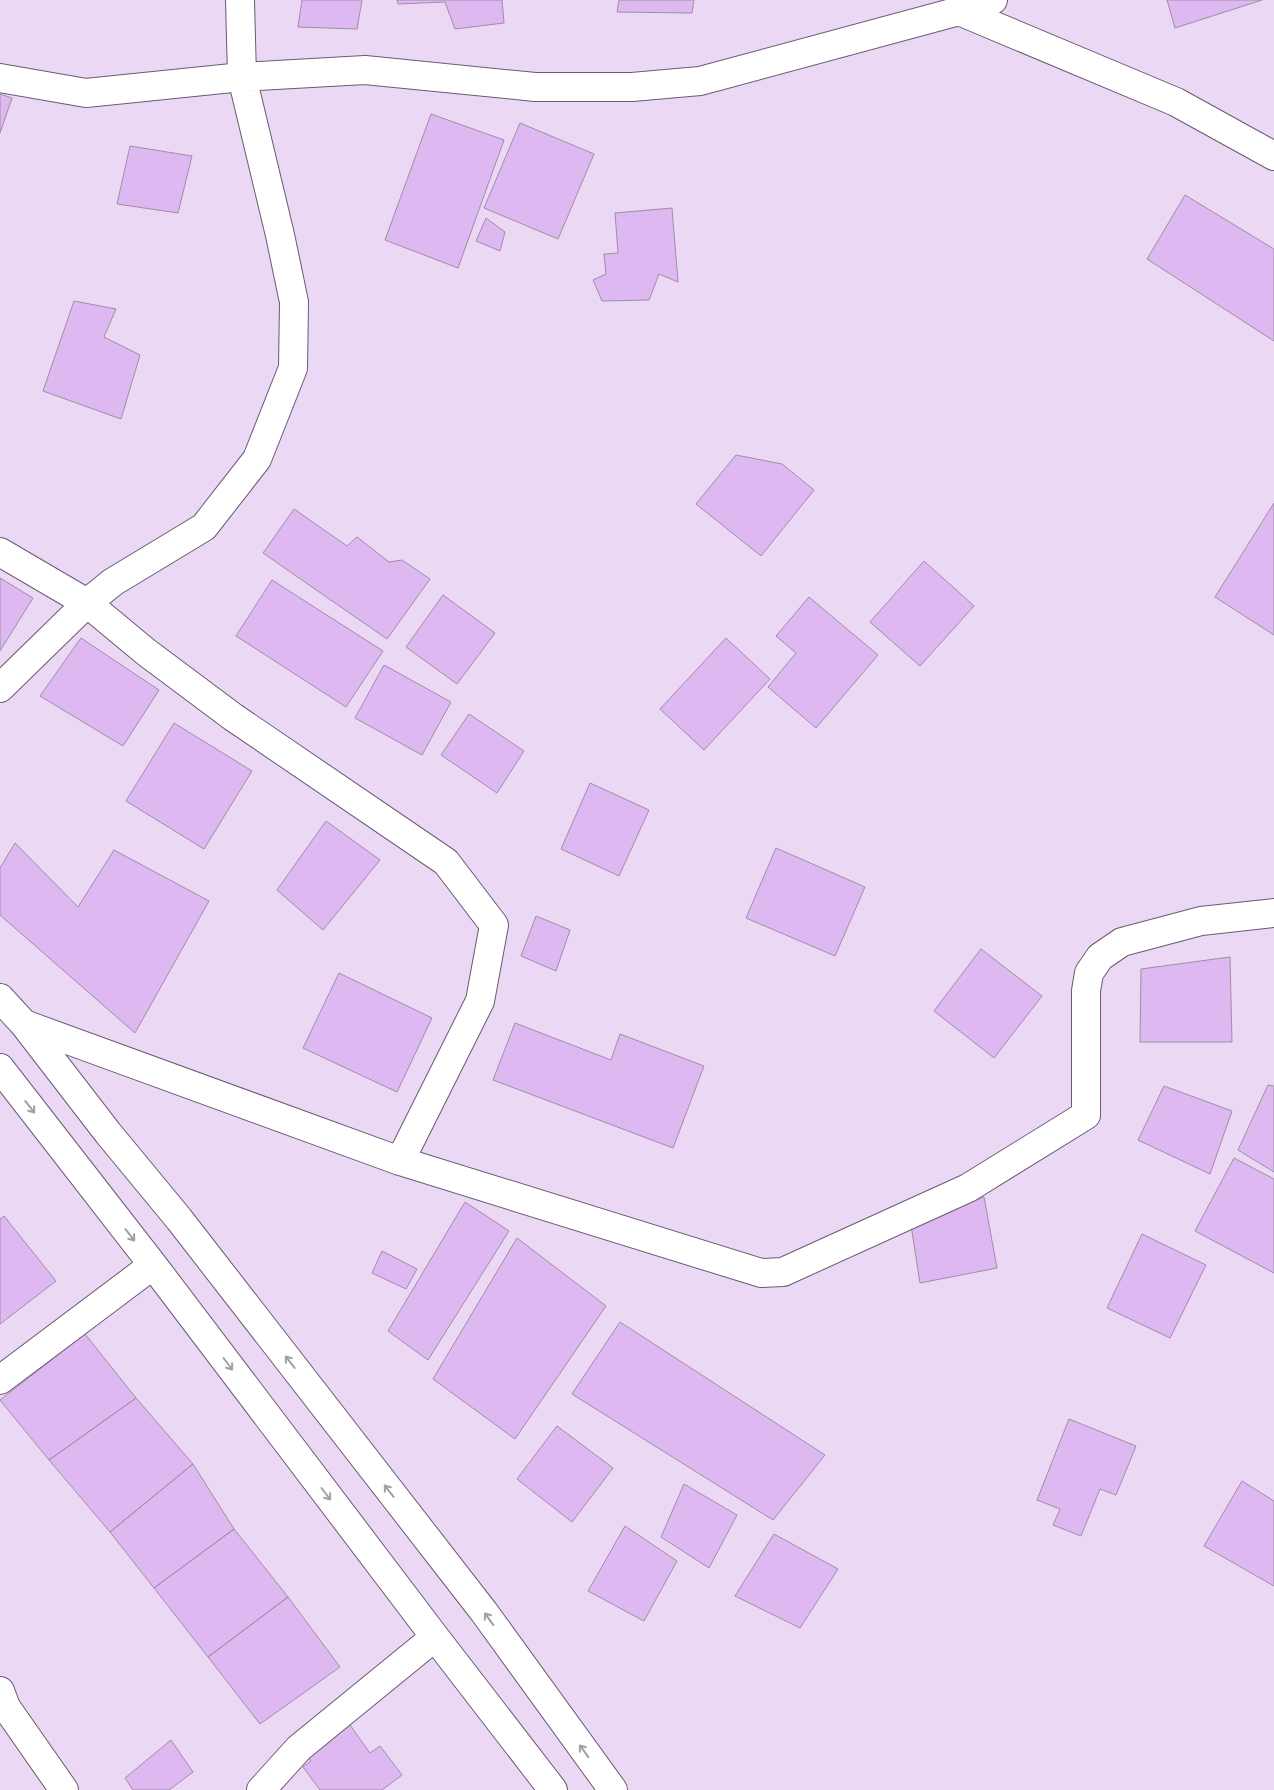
<svg xmlns="http://www.w3.org/2000/svg" width="1274" height="1790" font-family="Ubuntu,sans-serif">
  <style>
    .building { fill: #deb8f1; stroke: #9f8da7 }
    .lines { fill: none; stroke-linecap: round; stroke-linejoin: round }
    .minor-casing { stroke: #6a5a72; stroke-width: 30 }
    .minor { stroke: #fff; stroke-width: 28 }
    .oneway { stroke: #a29fa3 }
  </style>
  <rect width="100%" height="100%" fill="#ebd8f4"/>
  <!-- building -->
  <path class="building" d="M 302,0 L 362,0 L 357,29 L 298,27 Z
    M 397,0 L 502,0 L 504,23 L 455,29 L 445,2 L 398,4 Z
    M 619,0 L 694,0 L 692,13 L 617,12 Z
    M 1167,0 L 1262,0 L 1175,28 Z
    M 0,94 L 12,98 L 0,133 Z
    M 431,114 L 504,140 L 458,268 L 385,240 Z
    M 520,123 L 594,154 L 558,239 L 484,208 Z
    M 130,146 L 192,156 L 178,213 L 117,204 Z
    M 1185,195 L 1274,249 L 1274,341 L 1147,259 Z
    M 672,208 L 678,282 L 659,274 L 649,300 L 602,301 L 593,280 L 606,274 L 604,254 L 618,253 L 615,213 Z
    M 486,218 L 505,232 L 500,251 L 476,241 Z
    M 74,301 L 116,309 L 104,337 L 140,355 L 121,419 L 43,391 Z
    M 736,455 L 782,464 L 814,490 L 761,556 L 696,504 Z
    M 1274,503 L 1274,635 L 1215,597 Z
    M 294,509 L 347,546 L 357,537 L 389,562 L 402,560 L 430,579 L 387,639 L 263,553 Z
    M 924,561 L 974,606 L 920,666 L 870,622 Z
    M 0,578 L 33,598 L 0,651 Z
    M 272,580 L 383,651 L 346,707 L 236,636 Z
    M 443,595 L 495,633 L 457,684 L 406,647 Z
    M 809,597 L 878,655 L 816,728 L 768,687 L 796,653 L 776,636 Z
    M 81,638 L 159,690 L 123,746 L 40,696 Z
    M 726,638 L 770,679 L 704,750 L 660,709 Z
    M 384,665 L 451,702 L 422,755 L 355,718 Z
    M 469,714 L 524,751 L 497,793 L 441,755 Z
    M 174,723 L 252,771 L 204,849 L 126,801 Z
    M 590,783 L 649,810 L 619,876 L 561,849 Z
    M 326,821 L 380,860 L 323,930 L 277,890 Z
    M 15,843 L 78,907 L 114,850 L 209,901 L 135,1033 L 0,915 L 0,868 Z
    M 776,848 L 865,887 L 835,956 L 746,918 Z
    M 536,916 L 570,930 L 556,971 L 521,956 Z
    M 981,949 L 1042,996 L 994,1058 L 934,1011 Z
    M 1230,957 L 1232,1042 L 1140,1042 L 1141,969 Z
    M 339,973 L 432,1018 L 397,1092 L 303,1048 Z
    M 515,1023 L 611,1060 L 620,1034 L 704,1066 L 673,1148 L 493,1080 Z
    M 1268,1085 L 1274,1086 L 1274,1172 L 1238,1150 Z
    M 1164,1086 L 1232,1111 L 1210,1174 L 1138,1140 Z
    M 1234,1158 L 1274,1179 L 1274,1273 L 1195,1231 Z
    M 984,1197 L 997,1268 L 920,1283 L 911,1225 Z
    M 465,1202 L 509,1231 L 428,1360 L 388,1331 Z
    M 4,1216 L 56,1281 L 0,1324 L 0,1219 Z
    M 1142,1234 L 1206,1265 L 1170,1338 L 1107,1308 Z
    M 517,1238 L 606,1306 L 515,1439 L 433,1379 Z
    M 382,1251 L 417,1269 L 406,1289 L 372,1273 Z
    M 620,1322 L 825,1455 L 773,1520 L 572,1394 Z
    M 85,1334 L 136,1398 L 49,1460 L 0,1400 Z
    M 136,1398 L 193,1464 L 110,1532 L 49,1460 Z
    M 1069,1419 L 1136,1446 L 1116,1495 L 1100,1489 L 1081,1536 L 1053,1525 L 1060,1509 L 1037,1500 Z
    M 557,1426 L 613,1468 L 572,1522 L 517,1479 Z
    M 193,1464 L 234,1529 L 154,1588 L 110,1532 Z
    M 1242,1481 L 1274,1501 L 1274,1586 L 1204,1546 Z
    M 684,1484 L 737,1515 L 709,1568 L 661,1537 Z
    M 625,1526 L 677,1561 L 644,1621 L 588,1591 Z
    M 234,1529 L 288,1597 L 208,1657 L 154,1588 Z
    M 774,1534 L 838,1569 L 800,1628 L 735,1596 Z
    M 288,1597 L 340,1667 L 260,1724 L 208,1657 Z
    M 350,1725 L 370,1753 L 380,1746 L 402,1775 L 382,1790 L 320,1790 L 303,1767 L 311,1761 L 307,1756 Z
    M 171,1740 L 193,1772 L 169,1790 L 133,1790 L 125,1778 Z"/>
  <g class="lines">
    <defs>
      <path id="minor" d="M 959,11 L 1176,102 L 1274,156
        M 0,78 L 86,93 L 242,77 L 365,70 L 535,87 L 632,87 L 700,81 L 959,11 L 993,0
        M 0,552 L 87,603 L 146,652 L 233,717 L 446,862 L 494,925 L 480,1001 L 400,1161
        M 0,688 L 87,603 L 113,582 L 204,527 L 257,459 L 293,368 L 294,302 L 280,235 L 242,77 L 240,0
        M 0,998 L 24,1024 L 108,1133 L 179,1219 L 484,1612 L 613,1790
        M 24,1024 L 400,1161 L 761,1273 L 783,1272 L 968,1188 L 1086,1115 L 1086,991 L 1089,973 L 1100,957 L 1122,942 L 1201,921 L 1274,913
        M 0,1068 L 153,1265 L 435,1637 L 553,1790
        M 0,1380 L 153,1265
        M 0,1691 L 6,1707 L 64,1790
        M 261,1790 L 299,1748 L 435,1637"/>
    </defs>
    <!-- minor casing -->
    <use href="#minor" class="minor-casing"/>
    <!-- minor -->
    <use href="#minor" class="minor"/>
  </g>
  <!-- one-way arrows -->
  <defs><path id="oneway-shaft" d="M-6 0H5M1.5-3L5.5 0L1.5 3" fill="none" stroke-width="1.6" stroke-linecap="round" stroke-linejoin="round" transform="scale(1.25)"/></defs>
  <g class="oneway">
    <use href="#oneway-shaft" transform="translate(30 1107) rotate(52)"/>
    <use href="#oneway-shaft" transform="translate(130 1235) rotate(52)"/>
    <use href="#oneway-shaft" transform="translate(290 1362) rotate(-128)"/>
    <use href="#oneway-shaft" transform="translate(228 1364) rotate(53)"/>
    <use href="#oneway-shaft" transform="translate(389 1491) rotate(-128)"/>
    <use href="#oneway-shaft" transform="translate(326 1494) rotate(53)"/>
    <use href="#oneway-shaft" transform="translate(489 1619) rotate(-126)"/>
    <use href="#oneway-shaft" transform="translate(584 1751) rotate(-126)"/>
  </g>
</svg>
